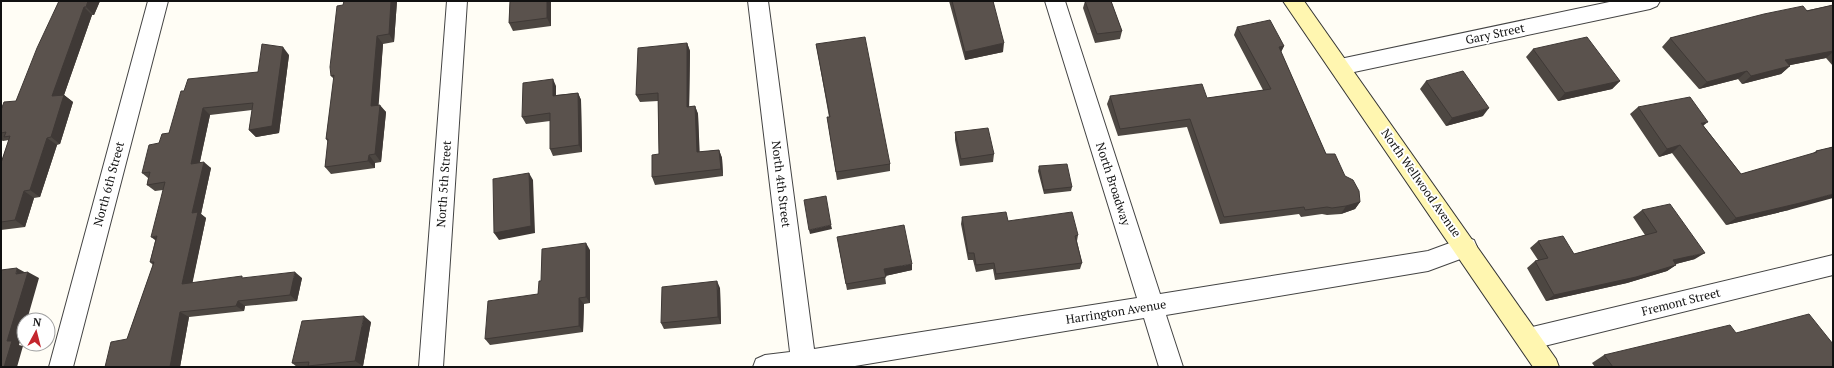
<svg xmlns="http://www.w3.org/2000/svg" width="1834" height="368" font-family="'PT Serif',serif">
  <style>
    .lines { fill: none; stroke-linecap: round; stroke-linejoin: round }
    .street-casing { stroke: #444; stroke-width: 2 }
    .secondary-casing { stroke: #333; stroke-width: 2 }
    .street { fill: #fff; fill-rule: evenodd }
    .secondary { fill: #fff6b0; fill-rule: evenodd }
    .wall { fill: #4d4742 }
    .shaded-wall { fill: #3f3936 }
    .building { fill: #5a524d; stroke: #3f3936 }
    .labels { text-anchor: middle; stroke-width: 4; stroke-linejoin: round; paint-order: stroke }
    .street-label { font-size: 12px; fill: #111; stroke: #fff }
  </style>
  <rect width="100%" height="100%" fill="#fffdf5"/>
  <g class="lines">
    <defs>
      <path id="street" d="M 148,1 L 168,1 L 73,367 L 49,367 Z
        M 447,1 L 467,1 L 443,367 L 419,367 Z
        M 748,1 L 768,1 L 814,349 L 1137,298 L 1045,1 L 1065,1 L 1160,294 L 1428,251 L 1466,237 L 1474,240 L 1477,247 L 1474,254 L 1428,271 L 1166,315 L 1183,367 L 1159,367 L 1144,318 L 849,367 L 753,367 L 756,359 L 765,355 L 790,352 Z
        M 1614,1 L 1660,1 L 1657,6 L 1650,9 L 1340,75 L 1333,73 L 1330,67 L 1333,61 L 1340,59 Z
        M 1833,255 L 1833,275 L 1528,350 L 1520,347 L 1516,339 L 1520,331 L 1528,328 Z"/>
      <path id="secondary" d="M 1283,1 L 1304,1 L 1556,359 L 1559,367 L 1533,367 Z"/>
    </defs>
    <!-- street casing -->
    <use href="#street" class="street-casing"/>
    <!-- secondary casing -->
    <use href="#secondary" class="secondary-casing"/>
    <!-- street -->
    <use href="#street" class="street"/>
    <!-- secondary -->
    <use href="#secondary" class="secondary"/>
  </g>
  <!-- wall -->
  <path class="wall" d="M 59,1 L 100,1 L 94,15 L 92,15 L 64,95 L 73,102 L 60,144 L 57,145 L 40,197 L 34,198 L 25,227 L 1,230 L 1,163 L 9,140 L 3,141 L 1,140 L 1,110 L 16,101 Z
    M 344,1 L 397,1 L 394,42 L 383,44 L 378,105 L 386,112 L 381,162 L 375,163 L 375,168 L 331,174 L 325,167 L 328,142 L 326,139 L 334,79 L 331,76 Z
    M 510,1 L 551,1 L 551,26 L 513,31 L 509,23 Z
    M 949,1 L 993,1 L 1003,52 L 965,60 Z
    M 1085,1 L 1111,1 L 1122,31 L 1120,39 L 1095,43 L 1083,8 Z
    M 1833,5 L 1833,66 L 1826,58 L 1790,65 L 1790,66 L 1781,74 L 1742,84 L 1738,79 L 1699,89 L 1662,47 L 1670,38 Z
    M 1237,27 L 1284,46 L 1281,52 L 1326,154 L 1345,176 L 1360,202 L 1355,209 L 1341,214 L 1327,215 L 1322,214 L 1301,217 L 1299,214 L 1220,224 L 1187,127 L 1118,136 L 1107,104 L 1110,96 L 1207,98 L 1263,90 L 1234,35 Z
    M 687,43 L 690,51 L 689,107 L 695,106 L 698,114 L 699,152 L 719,150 L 722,158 L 723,176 L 655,185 L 652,177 L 659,154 L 658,101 L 640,102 L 636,95 Z
    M 816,44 L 890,164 L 890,171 L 837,180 L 827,117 L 829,117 Z
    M 1533,49 L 1620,81 L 1612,89 L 1558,101 L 1526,57 Z
    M 289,55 L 279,133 L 256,137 L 249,130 L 252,110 L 210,115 L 200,162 L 211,168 L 201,214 L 206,218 L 192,283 L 244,278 L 302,278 L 297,301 L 245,306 L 244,311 L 189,317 L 180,367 L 105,367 L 127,339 L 153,265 L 150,262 L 155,241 L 163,190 L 155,191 L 147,185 L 148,178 L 142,173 L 159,143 L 169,133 L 184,91 L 258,72 Z
    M 1426,81 L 1483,116 L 1446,126 L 1420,89 Z
    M 556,86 L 556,95 L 578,93 L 581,100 L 582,152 L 553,156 L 550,149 L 550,121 L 526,124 L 522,117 Z
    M 1638,107 L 1703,125 L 1741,174 L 1812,154 L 1816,151 L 1833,147 L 1789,210 L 1726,225 L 1672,153 L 1659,157 L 1630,114 Z
    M 955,132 L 994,154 L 993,162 L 960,166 L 955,140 Z
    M 1039,166 L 1072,187 L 1071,191 L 1044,194 L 1038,171 Z
    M 1642,210 L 1695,259 L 1676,264 L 1676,265 L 1667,271 L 1627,283 L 1546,301 L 1527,268 L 1535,261 L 1538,260 L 1530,248 L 1538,241 L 1574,254 L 1645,235 L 1633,217 Z
    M 962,217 L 1008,221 L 1078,235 L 1077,241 L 1082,263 L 1080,269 L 995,280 L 993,269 L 976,272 L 973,260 L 968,260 L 961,224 Z
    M 838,243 L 912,270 L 885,276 L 886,284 L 847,290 Z
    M 590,250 L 590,303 L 584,304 L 583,332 L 490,345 L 485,339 L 538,294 L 541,281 Z
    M 720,288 L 721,324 L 664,329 L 661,323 Z
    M 371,322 L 363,366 L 297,367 L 292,363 Z
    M 1736,333 L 1833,367 L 1595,367 L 1592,363 L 1604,355 Z"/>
  <!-- shaded-wall -->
  <path class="shaded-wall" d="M 88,1 L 100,1 L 94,15 L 86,7 Z
    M 391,1 L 397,1 L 394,42 L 389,34 Z
    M 547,1 L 551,1 L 551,26 L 547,18 Z
    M 84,7 L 92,15 L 64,95 L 73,102 L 60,144 L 51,137 L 52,96 Z
    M 377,36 L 383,44 L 378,114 L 371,106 Z
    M 687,43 L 690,51 L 689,115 L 687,107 Z
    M 1004,43 L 1003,52 L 965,60 L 965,52 Z
    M 1284,46 L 1280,54 L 1279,47 Z
    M 283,47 L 289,55 L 279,133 L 256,137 L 249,130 Z
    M 1833,51 L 1833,52 L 1826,58 L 1776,68 L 1785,60 Z
    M 1790,66 L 1781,74 L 1742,84 L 1751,76 Z
    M 1747,71 L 1738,79 L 1699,89 L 1707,82 Z
    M 553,79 L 556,86 L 556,103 L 553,96 Z
    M 1620,81 L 1612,89 L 1558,101 L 1565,93 Z
    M 578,93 L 581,100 L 582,152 L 579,145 Z
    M 380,105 L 386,112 L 381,162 L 375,154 Z
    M 695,106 L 698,114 L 700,159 L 697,152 Z
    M 203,108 L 210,115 L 198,170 L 191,164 Z
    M 1489,108 L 1483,116 L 1446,126 L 1452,118 Z
    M 1708,122 L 1699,129 L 1701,123 Z
    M 47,138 L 57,145 L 40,197 L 30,190 Z
    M 1680,145 L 1672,153 L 1659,157 L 1667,149 Z
    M 719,150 L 722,158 L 723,176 L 721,169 Z
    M 369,155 L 375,163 L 375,168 L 368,161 Z
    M 204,162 L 211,168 L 201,214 L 206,218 L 191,290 L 182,284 L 192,213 Z
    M 529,173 L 533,180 L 535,233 L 499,240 L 494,233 Z
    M 24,191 L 34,198 L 25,227 L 15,220 Z
    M 1833,194 L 1833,198 L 1789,210 L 1726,225 L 1736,218 Z
    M 1360,202 L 1355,209 L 1341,214 L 1346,206 Z
    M 831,225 L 832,229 L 810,234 L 809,230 Z
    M 157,236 L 159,243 L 151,237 Z
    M 586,243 L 590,250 L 590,303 L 586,297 Z
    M 1705,253 L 1695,259 L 1664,267 L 1673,260 Z
    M 912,264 L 912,270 L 885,276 L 884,269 Z
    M 1676,265 L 1667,271 L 1627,283 L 1546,301 L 1554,295 Z
    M 17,268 L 28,274 L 28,272 L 39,278 L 27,320 L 24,320 L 24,329 L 19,345 L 23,346 L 17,367 L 4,367 L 7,341 L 16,274 Z
    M 295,272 L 302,278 L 297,301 L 290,295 Z
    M 717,281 L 720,288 L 721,324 L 718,317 Z
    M 579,298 L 584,304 L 583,332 L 579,326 Z
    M 238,301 L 245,306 L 244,311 L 236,306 Z
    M 180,312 L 189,317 L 180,367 L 170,367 Z
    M 364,316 L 371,322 L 363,366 L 355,361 Z"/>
  <!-- building -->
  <path class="building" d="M 59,1 L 88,1 L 86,7 L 84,7 L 52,96 L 64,95 L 51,137 L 47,138 L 30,190 L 24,191 L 15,220 L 1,222 L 1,163 L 10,136 L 4,137 L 6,132 L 1,133 L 1,110 L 4,102 L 16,101 L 37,48 Z
    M 344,1 L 391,1 L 389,34 L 377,36 L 371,106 L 380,105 L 375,154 L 369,155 L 368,161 L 325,167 L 328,139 L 326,139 L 334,75 L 331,76 L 330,67 L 337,6 L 343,5 Z
    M 510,1 L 547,1 L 547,18 L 509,23 Z
    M 952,1 L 993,1 L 1004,43 L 965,52 Z
    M 1085,1 L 1111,1 L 1122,31 L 1097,34 Z
    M 1833,5 L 1833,51 L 1785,60 L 1790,66 L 1751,76 L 1747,71 L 1707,82 L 1670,38 L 1764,14 L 1803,6 L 1807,11 Z
    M 1270,20 L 1284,46 L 1279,47 L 1326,154 L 1335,154 L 1345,176 L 1353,180 L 1359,191 L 1360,202 L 1346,206 L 1332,208 L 1327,207 L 1305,210 L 1304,207 L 1224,217 L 1190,119 L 1120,129 L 1110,96 L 1202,84 L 1207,98 L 1271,89 L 1237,27 Z
    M 865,37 L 890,164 L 836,172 L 827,117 L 830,117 L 816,44 Z
    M 1587,37 L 1620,81 L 1565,93 L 1533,49 Z
    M 687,43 L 687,107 L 695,106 L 697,152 L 719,150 L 721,169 L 652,177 L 652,155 L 659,154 L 658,93 L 636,95 L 638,48 Z
    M 262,44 L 283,47 L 272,126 L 249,130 L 253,103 L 203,108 L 191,164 L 204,162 L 192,213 L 198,212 L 182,284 L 242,276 L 242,278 L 295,272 L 290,295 L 238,301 L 236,306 L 180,312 L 170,367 L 105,367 L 111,342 L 127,339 L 154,262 L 150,262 L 157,236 L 151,237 L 165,182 L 147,185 L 150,172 L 142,173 L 149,145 L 159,143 L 162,134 L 169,133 L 181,91 L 184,91 L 188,79 L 258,72 Z
    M 1463,71 L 1489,108 L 1452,118 L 1426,81 Z
    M 553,79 L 553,96 L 578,93 L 579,145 L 550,149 L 550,113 L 522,117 L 523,83 Z
    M 1690,97 L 1708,122 L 1701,123 L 1741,174 L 1817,152 L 1816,151 L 1833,147 L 1833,194 L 1800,203 L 1736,218 L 1680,145 L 1667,149 L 1638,107 Z
    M 988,128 L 994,154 L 961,159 L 955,132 Z
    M 1067,164 L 1072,187 L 1044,190 L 1039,166 Z
    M 529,173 L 531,226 L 494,233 L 493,179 Z
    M 826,196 L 831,225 L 809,230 L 804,200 Z
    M 1670,204 L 1705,253 L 1673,260 L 1676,265 L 1636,277 L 1554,295 L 1535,261 L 1548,258 L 1538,241 L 1563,236 L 1574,254 L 1657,232 L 1642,210 Z
    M 1006,212 L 1008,221 L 1072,212 L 1078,235 L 1075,236 L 1082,263 L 996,274 L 994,263 L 976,265 L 974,253 L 968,253 L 962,217 Z
    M 904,225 L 912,264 L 884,269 L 886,277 L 846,284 L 837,237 Z
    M 586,243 L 586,297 L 579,298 L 579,326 L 485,339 L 488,301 L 538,294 L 539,281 L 541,281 L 542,249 Z
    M 17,268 L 16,274 L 28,272 L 7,341 L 12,341 L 4,367 L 1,367 L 1,270 Z
    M 717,281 L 718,317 L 661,323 L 662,287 Z
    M 1809,314 L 1833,344 L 1833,367 L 1613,367 L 1604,355 L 1730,325 L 1736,333 Z
    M 364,316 L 355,361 L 308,366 L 309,362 L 292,363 L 302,321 Z"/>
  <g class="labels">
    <!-- street labels -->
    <g class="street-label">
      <text transform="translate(1495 34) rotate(-12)" y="4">Gary Street</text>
      <text transform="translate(1421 183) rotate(55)" y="4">North Wellwood Avenue</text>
      <text transform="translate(109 184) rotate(-75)" y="4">North 6th Street</text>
      <text transform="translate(444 184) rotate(-86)" y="4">North 5th Street</text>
      <text transform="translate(781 184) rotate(83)" y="4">North 4th Street</text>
      <text transform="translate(1113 184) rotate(72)" y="4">North Broadway</text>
      <text transform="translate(1681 302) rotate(-14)" y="4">Fremont Street</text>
      <text transform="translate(1116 312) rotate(-9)" y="4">Harrington Avenue</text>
    </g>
  </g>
  <!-- border -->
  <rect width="1834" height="368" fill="none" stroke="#111111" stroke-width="4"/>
  <!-- north arrow -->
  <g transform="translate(36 332) rotate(7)"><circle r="19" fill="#ffffff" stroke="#a0a0a0"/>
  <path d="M0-3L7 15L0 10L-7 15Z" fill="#c4262e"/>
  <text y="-6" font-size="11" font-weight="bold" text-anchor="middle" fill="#111111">N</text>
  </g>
</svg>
